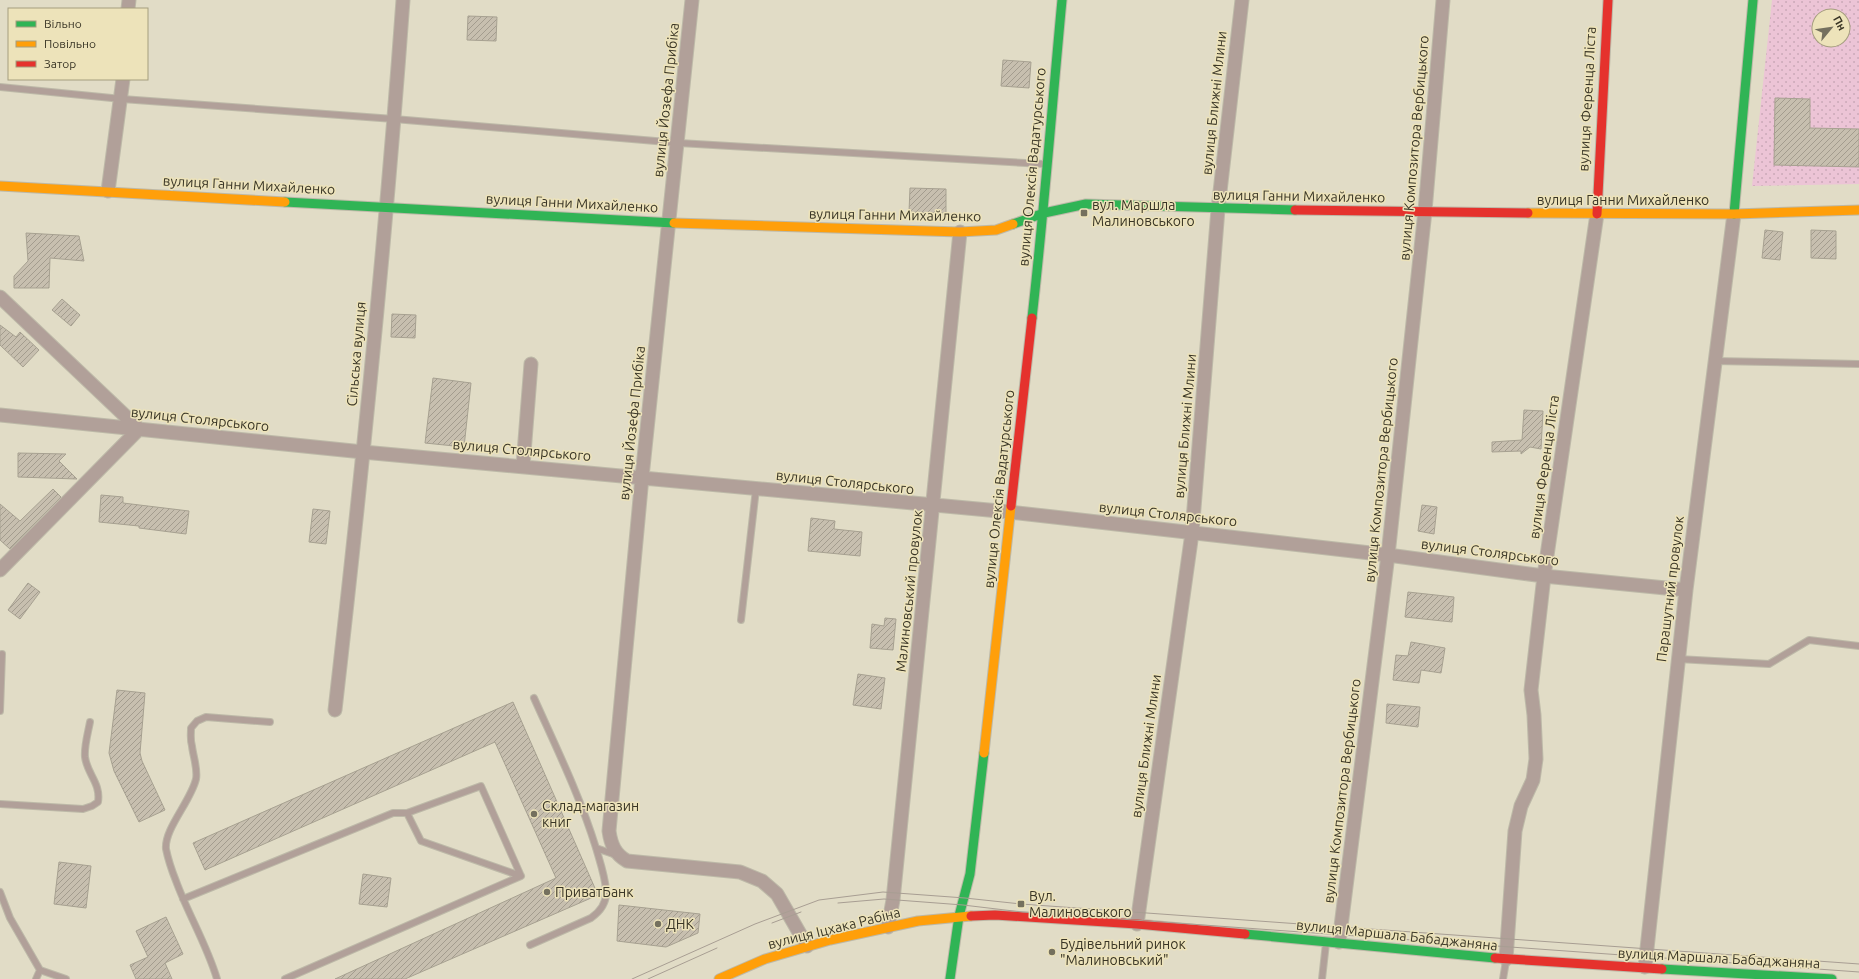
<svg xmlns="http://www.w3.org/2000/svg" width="1859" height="979" font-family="Ubuntu,sans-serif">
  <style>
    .grass { fill: url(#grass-dots); fill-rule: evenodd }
    .building { fill: url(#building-hatch); stroke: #a7a191 }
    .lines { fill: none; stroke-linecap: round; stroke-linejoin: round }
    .lane-casing { stroke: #bdb9a8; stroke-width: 8 }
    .street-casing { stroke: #bdb9a8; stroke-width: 15 }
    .fast-casing { stroke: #bdb9a8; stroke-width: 11 }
    .slow-casing { stroke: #bdb9a8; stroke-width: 11 }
    .jam-casing { stroke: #bdb9a8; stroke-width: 11 }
    .lane { stroke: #b1a099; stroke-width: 6 }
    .street { stroke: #b1a099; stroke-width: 13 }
    .fast { stroke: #30b455; stroke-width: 9 }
    .slow { stroke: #ff9f0a; stroke-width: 9 }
    .jam { stroke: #e5322d; stroke-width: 9 }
    .tram { stroke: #a89e93; stroke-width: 1 }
    .poi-dot { fill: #74705e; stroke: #ede3ba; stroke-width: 1.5 }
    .labels { text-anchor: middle; stroke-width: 3; stroke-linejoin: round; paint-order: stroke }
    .street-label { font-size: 14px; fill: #3a3626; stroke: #ede3ba }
    .poi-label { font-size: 14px; fill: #3a3626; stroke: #ede3ba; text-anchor: start }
  </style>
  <defs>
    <pattern id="grass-dots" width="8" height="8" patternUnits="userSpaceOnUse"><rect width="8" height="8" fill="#ecc4d6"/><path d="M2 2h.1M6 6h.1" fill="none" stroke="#cba9b8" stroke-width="1.8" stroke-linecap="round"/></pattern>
    <pattern id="building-hatch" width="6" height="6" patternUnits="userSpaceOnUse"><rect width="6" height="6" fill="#c7bfaf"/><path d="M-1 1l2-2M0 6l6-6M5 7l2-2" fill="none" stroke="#a39c8e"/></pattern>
  </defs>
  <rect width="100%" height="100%" fill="#e1dcc6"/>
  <!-- grass -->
  <path class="grass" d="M 1772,0 L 1859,0 L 1859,184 L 1752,186 ZM 1819,16 L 1843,16 L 1843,40 L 1819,40 Z"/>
  <!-- building -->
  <path class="building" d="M 468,16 L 497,17 L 496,41 L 467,40 Z
    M 1003,60 L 1031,62 L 1029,88 L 1001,86 Z
    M 1775,98 L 1810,99 L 1810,128 L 1859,129 L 1859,167 L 1774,165 Z
    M 910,188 L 946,189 L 946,213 L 909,212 Z
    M 1765,230 L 1783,232 L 1780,260 L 1762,258 Z
    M 1811,230 L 1836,231 L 1836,259 L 1811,258 Z
    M 26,233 L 79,236 L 84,261 L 50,258 L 49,288 L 14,288 L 14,276 L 28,261 Z
    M 62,299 L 80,315 L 71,326 L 52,310 Z
    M 392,314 L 416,315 L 415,338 L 391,337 Z
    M 0,325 L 16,337 L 20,332 L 39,350 L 23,367 L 0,345 Z
    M 433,378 L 471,383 L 464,447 L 425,443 Z
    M 1524,410 L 1543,411 L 1541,449 L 1530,447 L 1521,454 L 1521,451 L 1492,452 L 1492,442 L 1522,440 Z
    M 18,453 L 66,454 L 59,461 L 77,479 L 18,477 Z
    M 53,489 L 61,497 L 10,549 L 0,540 L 0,504 L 20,521 Z
    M 101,495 L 123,497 L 123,503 L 189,511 L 186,534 L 139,528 L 139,526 L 99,522 Z
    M 1422,505 L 1437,507 L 1434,534 L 1418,531 Z
    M 313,509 L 330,511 L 326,544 L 309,542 Z
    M 811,518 L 835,521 L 834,529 L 862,532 L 860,556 L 808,551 Z
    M 28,583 L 40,592 L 20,619 L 8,610 Z
    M 1408,592 L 1454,597 L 1452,622 L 1405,617 Z
    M 885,618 L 896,619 L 893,650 L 870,648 L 872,624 L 884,626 Z
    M 1411,642 L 1445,648 L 1441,673 L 1421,670 L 1419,683 L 1393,680 L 1396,655 L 1408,656 Z
    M 858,674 L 885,678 L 881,709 L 853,705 Z
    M 117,690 L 145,693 L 140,753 L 142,761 L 165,810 L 139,822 L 114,771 L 109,753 Z
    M 513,702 L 598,895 L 405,979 L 335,979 L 556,878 L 495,742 L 205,870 L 193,843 Z
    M 1387,704 L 1420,707 L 1418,727 L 1386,723 Z
    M 59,862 L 91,866 L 86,908 L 54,904 Z
    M 363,874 L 391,878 L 387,907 L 359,904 Z
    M 619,905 L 700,914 L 698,933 L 666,947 L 617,941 Z
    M 166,917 L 183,954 L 165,963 L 172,979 L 136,979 L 130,965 L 148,957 L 136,931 Z"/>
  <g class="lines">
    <defs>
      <path id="lane" d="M 0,87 L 122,99 L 394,119 L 679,143 L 1044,164
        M 1715,361 L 1859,364
        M 741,620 L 756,489
        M 1678,659 L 1769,664 L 1809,640 L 1859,646
        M 0,711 L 2,654
        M 0,804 L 83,809 L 92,806 L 98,802 C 101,783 87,774 85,757 C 84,746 88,733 90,722
        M 407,813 L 421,841 L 521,876
        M 596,848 L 616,855
        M 0,892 L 10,918 L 40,970 L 66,979
        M 183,899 L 393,813 L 407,813 L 481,786 L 521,876
        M 530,945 L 591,918 C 601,911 607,902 606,890 C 605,876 600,862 596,848 C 580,796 556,747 534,698
        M 36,979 L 40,970
        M 217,979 C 207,945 188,914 176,881 C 172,871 168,859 166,849 C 164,829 191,801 196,779 C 198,769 193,756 192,746 C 190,740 191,734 191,728 L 197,721 L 206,717 L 270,722
        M 285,979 L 521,876
        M 1322,979 L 1326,943
        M 1503,979 L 1506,961"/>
      <path id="street" d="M 692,0 L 642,477 L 609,831 C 611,845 615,854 627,861 L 740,872 L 762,881 L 777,894 L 807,946
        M 128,9 L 129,0
        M 108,191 L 123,79
        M 0,297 L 139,429 L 0,570
        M 0,415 L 363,452 L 1010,512 L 1388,555 L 1544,576 L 1686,590
        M 523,466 L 531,364
        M 335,710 C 362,474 386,237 403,0
        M 1137,924 L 1192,533 L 1218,209 L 1242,0
        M 888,927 L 893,900 L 960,232
        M 1339,942 L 1388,555 L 1425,211 L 1443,0
        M 1506,959 L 1515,831 L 1521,806 L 1533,780 L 1536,759 L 1534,715 L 1531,690 L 1544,576 L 1597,214
        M 1645,967 L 1686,590 L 1734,214"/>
      <path id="fast" d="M 285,202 L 674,223
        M 1734,214 L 1753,0
        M 1013,224 L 1044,213 L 1086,204 L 1295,210
        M 1032,318 C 1044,212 1052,106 1062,0
        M 1245,934 L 1495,958
        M 1662,969 L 1832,979
        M 950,979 L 959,916 L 970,874 L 984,753"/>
      <path id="slow" d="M 0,186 L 285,202
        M 1528,213 L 1734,214 L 1859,210
        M 674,223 L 960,232 L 996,230 L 1013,224
        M 984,753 L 1011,506
        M 719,979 L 765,959 L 830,940 L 918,921 L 971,916"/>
      <path id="jam" d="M 1295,210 L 1528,213
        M 1597,214 L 1608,0
        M 1011,506 L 1032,318
        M 971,916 L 995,915 L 1137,924 L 1245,934
        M 1495,958 L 1662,969"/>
    </defs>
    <!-- lane casing -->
    <use href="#lane" class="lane-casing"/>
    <!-- street casing -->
    <use href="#street" class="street-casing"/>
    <!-- fast casing -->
    <use href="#fast" class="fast-casing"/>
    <!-- slow casing -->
    <use href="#slow" class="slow-casing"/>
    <!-- jam casing -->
    <use href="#jam" class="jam-casing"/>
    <!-- lane -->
    <use href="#lane" class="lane"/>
    <!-- street -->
    <use href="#street" class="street"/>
    <!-- fast -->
    <use href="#fast" class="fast"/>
    <!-- slow -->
    <use href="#slow" class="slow"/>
    <!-- jam -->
    <use href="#jam" class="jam"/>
    <!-- tram -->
    <path class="tram" d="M 838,903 L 884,899 L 963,905 L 1022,912 L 1859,972
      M 772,923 L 801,912
      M 632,979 L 755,924 L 819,900 L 883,892 L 965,898 L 1021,904 L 1859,964
      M 648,979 L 717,948"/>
  </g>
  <!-- markers -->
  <g class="poi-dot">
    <rect x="1080" y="209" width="8" height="8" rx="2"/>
    <circle cx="534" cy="814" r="4"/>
    <circle cx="547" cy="892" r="4"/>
    <rect x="1017" y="900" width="8" height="8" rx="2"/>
    <circle cx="658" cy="924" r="4"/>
    <circle cx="1052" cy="952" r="4"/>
  </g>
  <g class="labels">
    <!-- street labels -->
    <g class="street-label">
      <text transform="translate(1587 99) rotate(-87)" y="5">вулиця Ференца Ліста</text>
      <text transform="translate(666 100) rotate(-84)" y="5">вулиця Йозефа Прибіка</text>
      <text transform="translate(1214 103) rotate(-84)" y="5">вулиця Ближні Млини</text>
      <text transform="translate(1414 148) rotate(-85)" y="5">вулиця Композитора Вербицького</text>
      <text transform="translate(1032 167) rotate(-85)" y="5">вулиця Олексія Вадатурського</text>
      <text transform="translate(249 185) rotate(3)" y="5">вулиця Ганни Михайленко</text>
      <text transform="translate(1299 196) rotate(1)" y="5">вулиця Ганни Михайленко</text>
      <text x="1623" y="205">вулиця Ганни Михайленко</text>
      <text transform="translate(572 203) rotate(3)" y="5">вулиця Ганни Михайленко</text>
      <text transform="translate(895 215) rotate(1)" y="5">вулиця Ганни Михайленко</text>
      <text transform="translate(356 354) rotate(-85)" y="5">Сільська вулиця</text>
      <text transform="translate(200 419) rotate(6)" y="5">вулиця Столярського</text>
      <text transform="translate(632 423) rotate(-84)" y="5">вулиця Йозефа Прибіка</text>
      <text transform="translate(1185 426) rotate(-85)" y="5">вулиця Ближні Млини</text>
      <text transform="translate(522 450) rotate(5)" y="5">вулиця Столярського</text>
      <text transform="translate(1544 467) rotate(-82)" y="5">вулиця Ференца Ліста</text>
      <text transform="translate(1381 470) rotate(-84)" y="5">вулиця Композитора Вербицького</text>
      <text transform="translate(845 482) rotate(6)" y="5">вулиця Столярського</text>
      <text transform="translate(999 489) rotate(-84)" y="5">вулиця Олексія Вадатурського</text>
      <text transform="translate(1168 514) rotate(6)" y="5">вулиця Столярського</text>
      <text transform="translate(1490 552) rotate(7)" y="5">вулиця Столярського</text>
      <text transform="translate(1670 589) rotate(-83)" y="5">Парашутний провулок</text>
      <text transform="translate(909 591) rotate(-84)" y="5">Малиновський провулок</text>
      <text transform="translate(1146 746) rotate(-82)" y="5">вулиця Ближні Млини</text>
      <text transform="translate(1342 791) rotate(-83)" y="5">вулиця Композитора Вербицького</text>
      <text transform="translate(834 928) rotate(-14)" y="5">вулиця Іцхака Рабіна</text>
      <text transform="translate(1397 935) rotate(6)" y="5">вулиця Маршала Бабаджаняна</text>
      <text transform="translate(1719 958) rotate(3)" y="5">вулиця Маршала Бабаджаняна</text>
    </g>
    <!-- poi labels -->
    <g class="poi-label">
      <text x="1092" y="210">вул. Маршла<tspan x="1092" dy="16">Малиновського</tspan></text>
      <text x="542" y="811">Склад-магазин<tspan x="542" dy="16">книг</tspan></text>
      <text x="555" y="897">ПриватБанк</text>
      <text x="1029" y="901">Вул.<tspan x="1029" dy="16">Малиновського</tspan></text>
      <text x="666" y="929">ДНК</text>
      <text x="1060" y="949">Будівельний ринок<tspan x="1060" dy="16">"Малиновський"</tspan></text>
    </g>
  </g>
  <!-- legend -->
  <rect x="8" y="8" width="140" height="72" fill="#ede3ba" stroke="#a59e7f"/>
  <rect x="16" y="21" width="20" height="6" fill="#30b455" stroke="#a59e7f"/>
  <text x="44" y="28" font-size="12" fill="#3a3626">Вільно</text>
  <rect x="16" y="41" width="20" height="6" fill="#ff9f0a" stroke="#a59e7f"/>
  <text x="44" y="48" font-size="12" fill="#3a3626">Повільно</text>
  <rect x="16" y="61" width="20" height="6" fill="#e5322d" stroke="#a59e7f"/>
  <text x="44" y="68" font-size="12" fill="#3a3626">Затор</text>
  <!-- north arrow -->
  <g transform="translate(1831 28) rotate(61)"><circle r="19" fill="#ede3ba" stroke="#a59e7f"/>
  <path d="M0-3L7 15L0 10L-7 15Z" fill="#74705e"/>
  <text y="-6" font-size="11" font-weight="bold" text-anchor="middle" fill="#3a3626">Пн</text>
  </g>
</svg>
